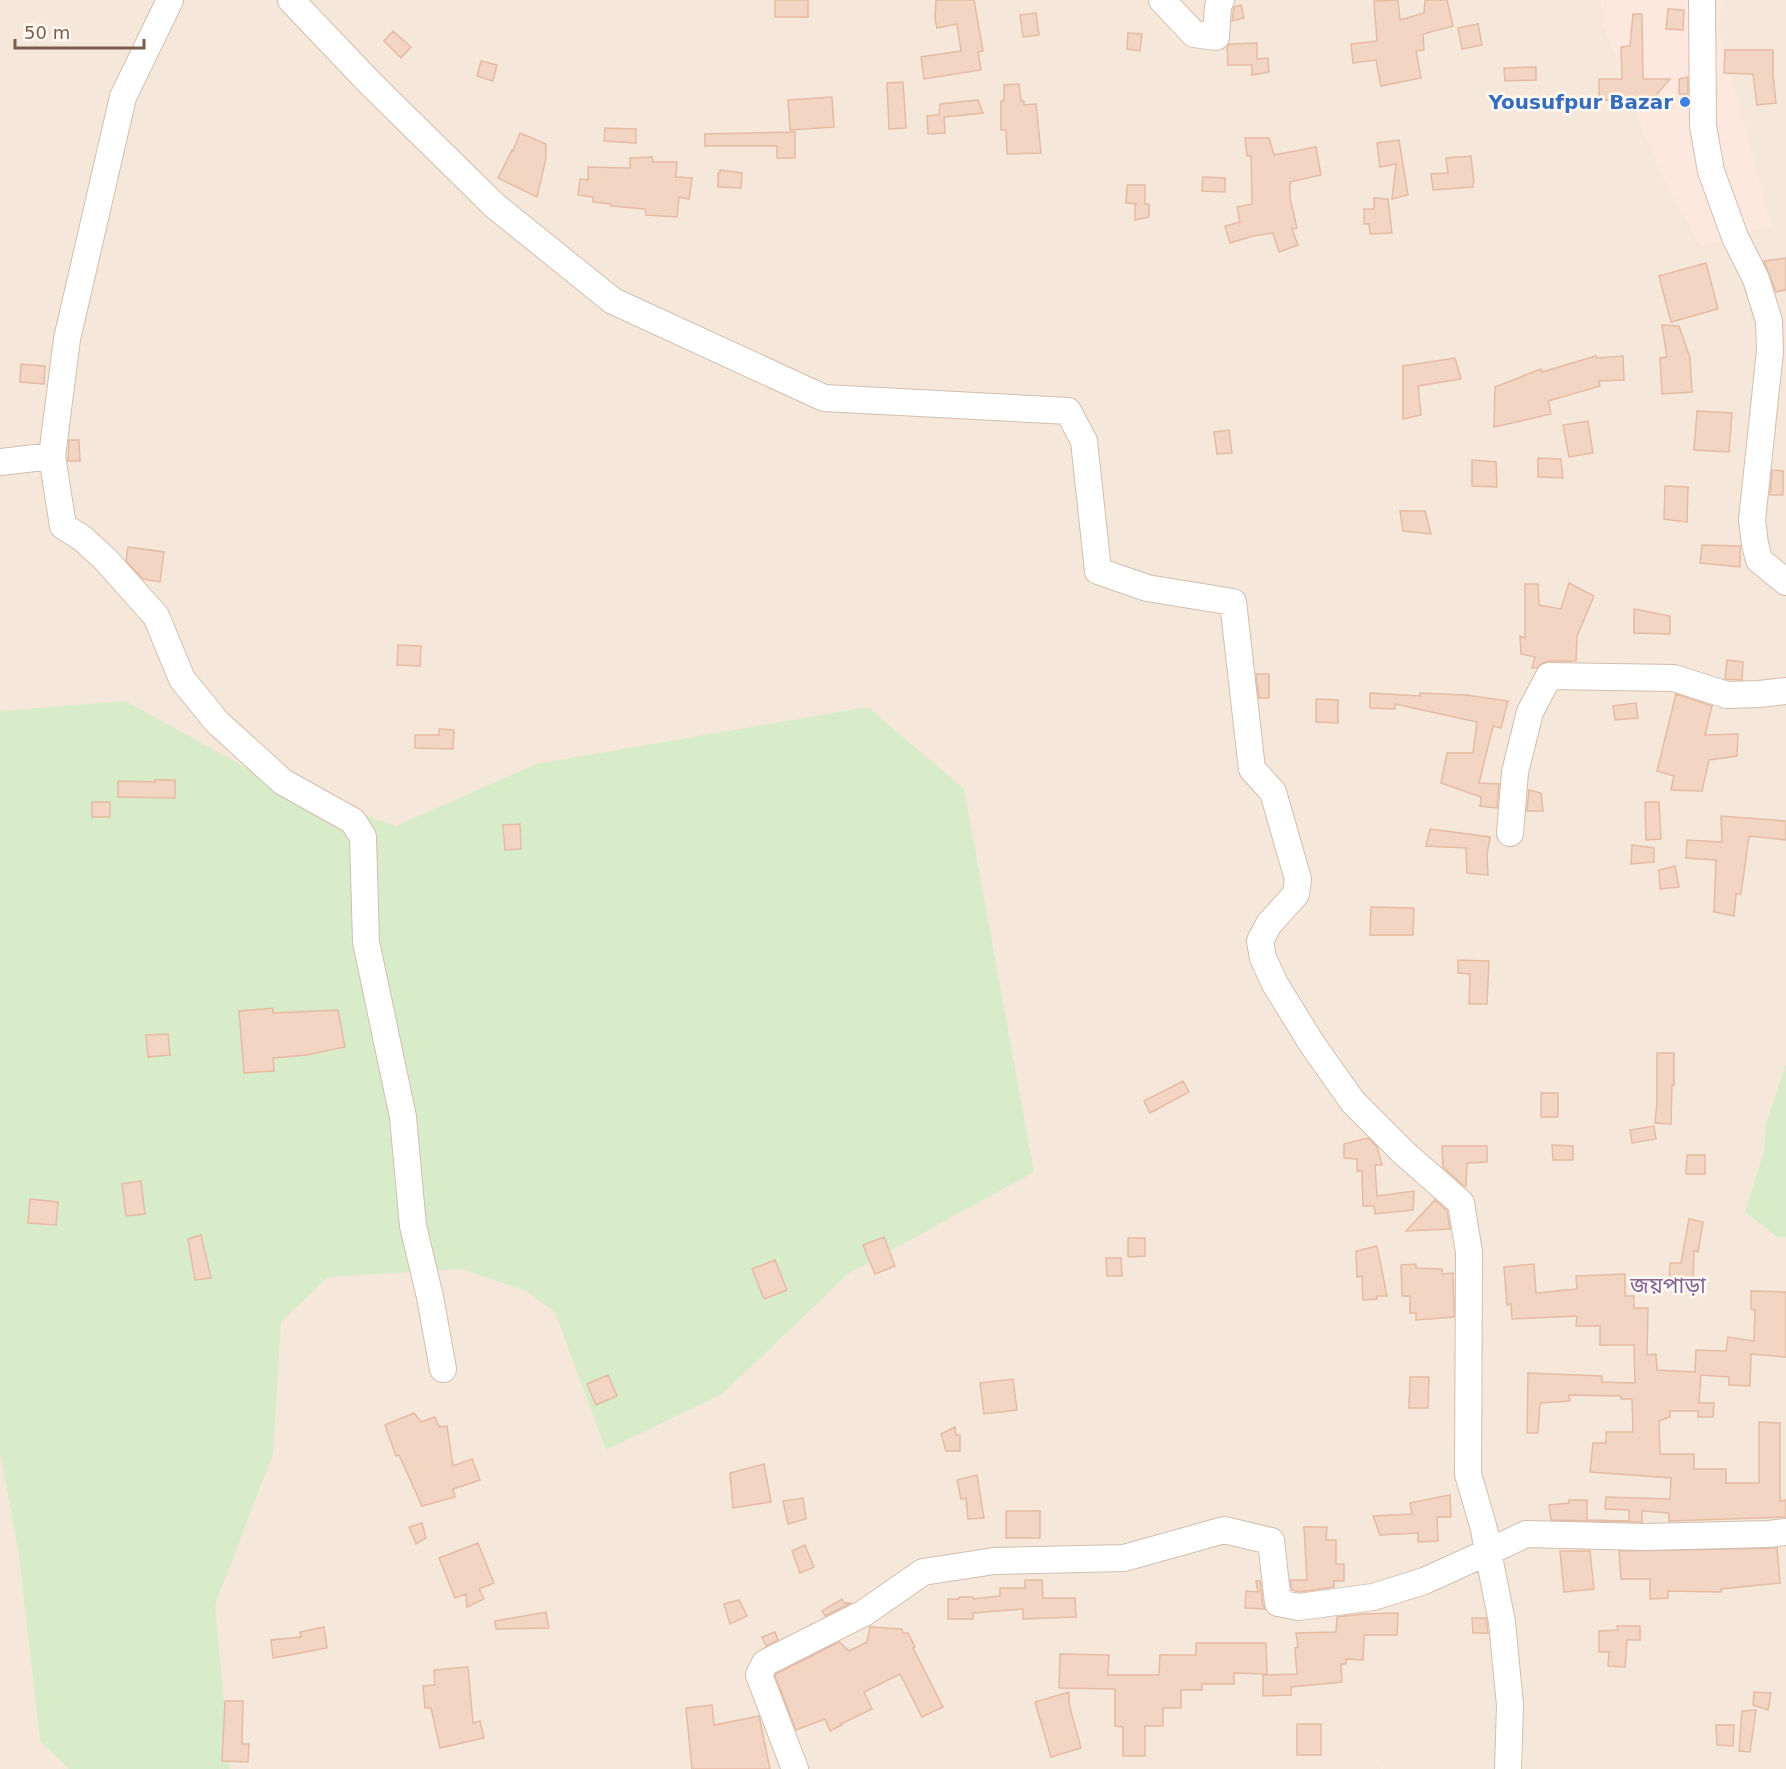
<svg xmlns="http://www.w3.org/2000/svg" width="1786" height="1769" font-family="'DejaVu Sans','Noto Sans Bengali',sans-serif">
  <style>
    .residential { fill: #f5e8da }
    .commercial { fill: #fde8e0 }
    .green { fill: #d8ecc9 }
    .building { fill: #f3d5c3; stroke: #e6bba3; stroke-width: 1.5 }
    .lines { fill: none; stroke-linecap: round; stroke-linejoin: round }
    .minor-casing { stroke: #d1beb0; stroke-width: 28 }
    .minor { stroke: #fff; stroke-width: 26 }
    .shop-dot { fill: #3f7fe0; stroke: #fffaf3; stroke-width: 2 }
    .labels { text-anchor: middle; stroke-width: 5; stroke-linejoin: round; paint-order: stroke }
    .shop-label { font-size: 20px; font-weight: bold; fill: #366cbe; stroke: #fffaf3; text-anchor: end }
    .quarter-label { font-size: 22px; fill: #846695; stroke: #fffaf3 }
  </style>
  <rect width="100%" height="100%" fill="#fdf6ec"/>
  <!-- residential -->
  <path class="residential" d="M 0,0 L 1786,0 L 1786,1769 L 1382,1769 L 1383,1762 L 1381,1769 L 0,1769 Z"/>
  <!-- commercial -->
  <path class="commercial" d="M 1601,0 L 1722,0 L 1718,28 L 1771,225 L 1701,246 L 1668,188 L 1644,134 L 1622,70 L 1603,26 Z"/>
  <!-- green -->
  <path class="green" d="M 126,701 L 275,784 L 396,826 L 536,764 L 868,707 L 964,789 L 1034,1172 L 848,1274 L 722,1394 L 606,1450 L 555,1312 L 524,1290 L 461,1269 L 328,1277 L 281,1322 L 273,1454 L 215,1605 L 230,1769 L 69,1769 L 40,1741 L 19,1555 L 0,1453 L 0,711 Z
    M 1786,1064 L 1786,1237 L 1777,1237 L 1745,1212 L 1764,1152 L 1766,1124 Z"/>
  <!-- building -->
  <path class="building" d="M 775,0 L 808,0 L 808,17 L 775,17 Z
    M 936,0 L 974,0 L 983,51 L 978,52 L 981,70 L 924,79 L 921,57 L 961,51 L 957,24 L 937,28 L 935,19 Z
    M 1398,0 L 1400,20 L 1424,13 L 1425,0 L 1447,0 L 1453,26 L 1423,34 L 1424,50 L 1416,51 L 1421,78 L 1381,86 L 1376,60 L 1353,63 L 1351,44 L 1377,41 L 1374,1 Z
    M 1241,5 L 1244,18 L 1232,21 L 1234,7 Z
    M 1668,9 L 1684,10 L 1683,30 L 1666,29 Z
    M 1036,13 L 1039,35 L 1023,37 L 1020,15 Z
    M 1633,14 L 1642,14 L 1643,79 L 1670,79 L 1652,100 L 1599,100 L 1599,79 L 1622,79 L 1621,47 L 1630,46 Z
    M 1478,24 L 1482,45 L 1462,49 L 1458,28 Z
    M 393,31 L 411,47 L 401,58 L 384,41 Z
    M 1128,33 L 1142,34 L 1140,51 L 1127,49 Z
    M 1257,43 L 1257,59 L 1268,58 L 1269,72 L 1252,75 L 1252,65 L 1228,65 L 1227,47 L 1229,44 Z
    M 1725,50 L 1773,50 L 1773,74 L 1776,103 L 1757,105 L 1753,74 L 1724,73 Z
    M 481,61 L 497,65 L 493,81 L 477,76 Z
    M 1536,67 L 1536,80 L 1505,81 L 1504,68 Z
    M 1688,77 L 1688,94 L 1679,94 L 1679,79 Z
    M 903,82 L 906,128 L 889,129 L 887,83 Z
    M 1019,84 L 1021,101 L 1024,101 L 1024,105 L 1036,104 L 1041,153 L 1007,154 L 1006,130 L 1001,130 L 1001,101 L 1004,101 L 1004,85 Z
    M 832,97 L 834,127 L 790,130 L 788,100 Z
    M 978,100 L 983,113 L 944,117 L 945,133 L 928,134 L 927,116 L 939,115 L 940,104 Z
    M 605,128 L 636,129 L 636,143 L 604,141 Z
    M 795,132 L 795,158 L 777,158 L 777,146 L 705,146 L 705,134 Z
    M 520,133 L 546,144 L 546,158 L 537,197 L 498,178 L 512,150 L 513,151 Z
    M 1245,138 L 1269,138 L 1274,155 L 1316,147 L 1321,175 L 1290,182 L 1290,198 L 1297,228 L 1292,229 L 1298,245 L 1279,252 L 1273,233 L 1253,236 L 1230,243 L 1225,226 L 1240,222 L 1237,207 L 1252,204 L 1251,156 L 1247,156 Z
    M 1399,140 L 1408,195 L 1392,199 L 1396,164 L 1380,167 L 1377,143 Z
    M 1471,156 L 1474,183 L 1473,184 L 1473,187 L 1433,190 L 1431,174 L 1448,173 L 1446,158 Z
    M 652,157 L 653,162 L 677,162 L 676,177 L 692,178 L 689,199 L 679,197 L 677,217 L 646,215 L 645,209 L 611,206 L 611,204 L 593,202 L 593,197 L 578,195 L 580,179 L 588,180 L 588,167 L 630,168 L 630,158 Z
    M 720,170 L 742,173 L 741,188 L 718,187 L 718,173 L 720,173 Z
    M 1203,177 L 1225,178 L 1225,192 L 1202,191 Z
    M 1127,185 L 1145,185 L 1145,204 L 1149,204 L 1149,217 L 1135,220 L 1135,204 L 1138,204 L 1126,203 Z
    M 1374,198 L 1388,199 L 1392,233 L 1370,234 L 1369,224 L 1364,224 L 1364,209 L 1374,209 Z
    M 1786,258 L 1786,290 L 1776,292 L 1764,261 Z
    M 1706,263 L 1718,309 L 1671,322 L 1659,276 Z
    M 1662,325 L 1679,326 L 1690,358 L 1692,392 L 1662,394 L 1660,358 L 1667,357 Z
    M 1596,356 L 1597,358 L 1623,356 L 1624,380 L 1599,381 L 1600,386 L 1548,401 L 1551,414 L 1494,427 L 1495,387 L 1541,369 L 1542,372 Z
    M 1455,358 L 1461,379 L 1418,386 L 1421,415 L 1403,419 L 1403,366 Z
    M 21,364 L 45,366 L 44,384 L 20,382 Z
    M 1697,411 L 1732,413 L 1729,452 L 1694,450 Z
    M 1588,421 L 1593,453 L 1569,457 L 1563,425 Z
    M 1229,430 L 1232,453 L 1217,454 L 1214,432 Z
    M 69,440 L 79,440 L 80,461 L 68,461 Z
    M 1538,458 L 1561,459 L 1563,478 L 1538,477 Z
    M 1472,460 L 1496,462 L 1497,487 L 1472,486 Z
    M 1772,470 L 1783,471 L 1783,495 L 1770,495 Z
    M 1665,486 L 1688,487 L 1687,522 L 1664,519 Z
    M 1400,511 L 1425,511 L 1431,534 L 1403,531 Z
    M 1702,545 L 1740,546 L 1740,567 L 1700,563 Z
    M 128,547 L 164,552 L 160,582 L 143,579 L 126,561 Z
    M 1569,583 L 1594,596 L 1577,636 L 1576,661 L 1549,661 L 1542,663 L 1537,668 L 1532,668 L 1535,657 L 1521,654 L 1520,636 L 1525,638 L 1525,584 L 1538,584 L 1539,605 L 1561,609 Z
    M 1634,609 L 1670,616 L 1670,634 L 1634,633 Z
    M 398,645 L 421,646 L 420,666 L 397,665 Z
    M 1727,660 L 1743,662 L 1742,680 L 1725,679 Z
    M 1256,674 L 1269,674 L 1269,698 L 1259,698 Z
    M 1370,693 L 1420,696 L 1420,693 L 1466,695 L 1508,701 L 1501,728 L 1493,726 L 1479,783 L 1499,784 L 1497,808 L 1480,806 L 1481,797 L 1441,783 L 1447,753 L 1473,753 L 1477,722 L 1395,704 L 1395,709 L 1370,708 Z
    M 1676,694 L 1712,706 L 1705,735 L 1738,734 L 1737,756 L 1709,760 L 1702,791 L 1671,790 L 1674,776 L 1657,771 Z
    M 1316,699 L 1338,700 L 1338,723 L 1316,722 Z
    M 1636,703 L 1638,718 L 1615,720 L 1613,706 Z
    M 439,729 L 454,730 L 453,749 L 415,748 L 415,735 L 439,735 Z
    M 155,780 L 175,780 L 175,798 L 118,797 L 118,781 L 155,782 Z
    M 1529,790 L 1541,793 L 1543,811 L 1527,811 Z
    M 92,802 L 110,802 L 110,817 L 92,817 Z
    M 1645,802 L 1659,802 L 1661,839 L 1646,840 Z
    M 1721,816 L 1786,821 L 1786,840 L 1749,836 L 1741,894 L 1736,894 L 1734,916 L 1714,912 L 1716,860 L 1686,858 L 1687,840 L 1722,842 Z
    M 520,824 L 521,849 L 505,850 L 503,825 Z
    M 1430,829 L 1490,837 L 1487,855 L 1488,875 L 1467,873 L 1466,848 L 1426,846 Z
    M 1632,845 L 1654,848 L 1654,862 L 1631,864 Z
    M 1675,866 L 1679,887 L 1660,889 L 1659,870 Z
    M 1371,907 L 1414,908 L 1413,935 L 1370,935 Z
    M 1458,960 L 1489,961 L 1487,1004 L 1469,1004 L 1470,974 L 1458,973 Z
    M 273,1008 L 273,1013 L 338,1010 L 345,1047 L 306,1055 L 273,1058 L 274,1071 L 244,1073 L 239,1011 Z
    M 168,1034 L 170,1055 L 148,1057 L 146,1035 Z
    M 1657,1053 L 1674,1053 L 1674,1085 L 1672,1085 L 1671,1124 L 1655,1123 L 1657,1102 Z
    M 1183,1081 L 1189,1092 L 1150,1113 L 1144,1101 Z
    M 1541,1093 L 1558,1093 L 1558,1117 L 1541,1117 Z
    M 1654,1126 L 1656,1139 L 1632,1143 L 1630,1130 Z
    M 1368,1138 L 1377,1147 L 1382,1165 L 1375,1165 L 1377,1196 L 1414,1191 L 1413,1210 L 1375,1214 L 1374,1206 L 1363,1206 L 1362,1171 L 1357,1171 L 1357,1159 L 1344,1158 L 1344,1144 Z
    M 1552,1145 L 1573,1146 L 1573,1160 L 1553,1160 Z
    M 1442,1146 L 1487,1146 L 1487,1162 L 1467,1163 L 1466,1186 L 1464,1186 L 1443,1167 Z
    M 1687,1155 L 1705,1155 L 1705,1174 L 1686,1174 Z
    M 141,1181 L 145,1214 L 126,1216 L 122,1184 Z
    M 30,1199 L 58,1202 L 56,1225 L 28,1223 Z
    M 1435,1200 L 1447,1211 L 1450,1229 L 1406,1231 Z
    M 1689,1219 L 1703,1222 L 1698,1252 L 1694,1251 L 1693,1282 L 1669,1282 L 1670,1263 L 1681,1263 Z
    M 201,1235 L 211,1278 L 195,1280 L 188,1239 Z
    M 884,1237 L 895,1266 L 875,1274 L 863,1245 Z
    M 1128,1238 L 1145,1238 L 1145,1256 L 1128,1257 Z
    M 1377,1246 L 1387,1296 L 1377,1296 L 1377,1299 L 1363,1300 L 1362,1276 L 1357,1277 L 1356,1251 Z
    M 1106,1258 L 1121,1258 L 1122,1276 L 1107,1276 Z
    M 775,1260 L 787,1290 L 764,1299 L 752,1269 Z
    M 1416,1264 L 1416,1268 L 1442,1269 L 1442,1274 L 1453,1273 L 1454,1317 L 1416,1320 L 1416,1313 L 1410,1313 L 1410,1296 L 1402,1296 L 1401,1265 Z
    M 1534,1264 L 1536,1293 L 1577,1289 L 1576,1276 L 1625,1274 L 1625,1296 L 1634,1296 L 1634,1308 L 1648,1308 L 1647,1355 L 1656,1354 L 1657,1370 L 1695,1372 L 1696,1350 L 1726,1351 L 1728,1337 L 1754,1341 L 1755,1310 L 1751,1309 L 1751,1291 L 1786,1292 L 1786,1357 L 1751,1354 L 1750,1386 L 1729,1385 L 1729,1377 L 1701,1375 L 1699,1403 L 1714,1403 L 1713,1417 L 1698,1417 L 1698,1411 L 1670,1411 L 1670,1417 L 1659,1421 L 1660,1454 L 1694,1454 L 1694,1469 L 1726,1469 L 1726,1483 L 1759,1483 L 1759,1422 L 1780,1423 L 1780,1501 L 1786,1500 L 1786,1517 L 1669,1521 L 1669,1513 L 1642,1511 L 1642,1522 L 1551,1520 L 1549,1505 L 1569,1503 L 1569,1500 L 1587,1500 L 1587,1520 L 1629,1521 L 1629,1510 L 1605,1509 L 1606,1497 L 1670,1499 L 1671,1478 L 1590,1472 L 1593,1443 L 1606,1443 L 1606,1432 L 1633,1432 L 1632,1399 L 1621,1399 L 1621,1396 L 1569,1395 L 1570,1401 L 1540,1403 L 1538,1433 L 1527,1433 L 1528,1373 L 1602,1376 L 1602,1382 L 1635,1383 L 1634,1345 L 1600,1345 L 1600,1326 L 1576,1326 L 1577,1316 L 1512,1319 L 1511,1304 L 1507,1305 L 1504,1267 Z
    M 608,1375 L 617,1396 L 596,1405 L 587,1384 Z
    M 1410,1377 L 1429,1377 L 1428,1408 L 1409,1408 Z
    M 1013,1379 L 1017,1410 L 984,1414 L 980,1383 Z
    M 414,1413 L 421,1422 L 435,1417 L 439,1427 L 447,1426 L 453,1466 L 472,1459 L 480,1480 L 453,1489 L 455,1497 L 422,1506 L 399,1455 L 396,1456 L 385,1425 Z
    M 955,1427 L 956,1435 L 960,1435 L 960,1451 L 946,1451 L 941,1434 Z
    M 764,1464 L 771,1502 L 733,1508 L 730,1473 Z
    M 977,1475 L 984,1518 L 968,1519 L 966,1498 L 961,1499 L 957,1480 Z
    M 1450,1495 L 1451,1517 L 1437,1517 L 1438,1541 L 1418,1542 L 1418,1533 L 1380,1535 L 1373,1516 L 1412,1514 L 1410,1503 Z
    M 803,1498 L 806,1519 L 788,1524 L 783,1501 Z
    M 1006,1511 L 1040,1511 L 1040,1538 L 1006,1538 Z
    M 422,1523 L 426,1538 L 416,1544 L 409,1527 Z
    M 1304,1527 L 1327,1527 L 1326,1540 L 1336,1540 L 1336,1564 L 1344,1564 L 1344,1581 L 1334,1581 L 1334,1587 L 1299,1592 L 1292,1590 L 1290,1580 L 1307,1580 Z
    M 478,1543 L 494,1583 L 479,1589 L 484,1599 L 467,1607 L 466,1594 L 455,1598 L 439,1558 Z
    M 805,1545 L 814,1567 L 800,1573 L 792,1551 Z
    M 1777,1548 L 1780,1583 L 1721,1589 L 1721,1592 L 1668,1591 L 1668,1598 L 1650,1599 L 1650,1579 L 1621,1579 L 1619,1551 Z
    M 1560,1551 L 1590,1551 L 1594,1589 L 1564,1592 Z
    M 1025,1580 L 1042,1580 L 1043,1598 L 1075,1598 L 1076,1617 L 1023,1619 L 1023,1609 L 973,1613 L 973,1619 L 948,1619 L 948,1599 L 959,1599 L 959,1597 L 973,1597 L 973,1599 L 1000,1596 L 1000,1588 L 1025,1588 Z
    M 1256,1581 L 1260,1581 L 1263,1605 L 1265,1609 L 1245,1608 L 1246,1591 L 1258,1592 Z
    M 842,1599 L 844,1603 L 851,1603 L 825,1616 L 822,1611 Z
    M 739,1600 L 747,1616 L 730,1624 L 724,1604 Z
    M 546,1612 L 549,1628 L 496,1629 L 495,1621 Z
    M 1398,1613 L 1397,1635 L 1364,1635 L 1363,1660 L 1346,1659 L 1346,1664 L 1341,1664 L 1342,1682 L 1291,1687 L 1291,1695 L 1263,1696 L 1263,1675 L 1297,1674 L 1295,1648 L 1298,1647 L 1296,1633 L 1336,1632 L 1337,1617 L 1363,1614 Z
    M 1472,1618 L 1486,1618 L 1488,1633 L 1473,1633 Z
    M 1617,1626 L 1640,1626 L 1640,1640 L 1627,1640 L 1625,1667 L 1608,1666 L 1609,1652 L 1599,1652 L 1599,1631 L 1618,1630 Z
    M 324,1627 L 327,1648 L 273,1658 L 271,1640 L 301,1637 L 300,1632 Z
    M 870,1627 L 902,1629 L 903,1633 L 908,1633 L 915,1647 L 913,1648 L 943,1707 L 922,1717 L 900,1674 L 864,1692 L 872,1709 L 841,1724 L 842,1725 L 830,1731 L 825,1719 L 796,1730 L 775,1676 L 776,1674 L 839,1642 L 849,1651 L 867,1642 Z
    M 775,1632 L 778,1640 L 766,1646 L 762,1637 Z
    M 1196,1643 L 1266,1643 L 1267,1674 L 1234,1673 L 1234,1684 L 1202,1684 L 1202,1690 L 1181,1690 L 1181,1708 L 1163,1708 L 1163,1726 L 1145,1726 L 1145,1756 L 1123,1756 L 1123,1727 L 1115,1726 L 1115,1689 L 1059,1688 L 1060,1654 L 1109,1655 L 1108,1675 L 1159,1675 L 1160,1655 L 1196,1655 Z
    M 468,1667 L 473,1723 L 480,1721 L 484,1738 L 440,1748 L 431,1708 L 425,1708 L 423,1686 L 435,1685 L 434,1670 Z
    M 1069,1692 L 1069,1704 L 1081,1748 L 1051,1757 L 1035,1702 Z
    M 1754,1692 L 1771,1693 L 1768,1710 L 1753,1705 Z
    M 225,1701 L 243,1701 L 242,1744 L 249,1744 L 248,1762 L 222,1761 Z
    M 712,1705 L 714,1725 L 759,1716 L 770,1769 L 692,1769 L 686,1708 Z
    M 1756,1710 L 1750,1752 L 1739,1751 L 1742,1711 Z
    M 1297,1724 L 1321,1724 L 1321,1755 L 1297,1755 Z
    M 1716,1725 L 1734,1725 L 1733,1746 L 1717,1745 Z"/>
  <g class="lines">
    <defs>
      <path id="minor" d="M 170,0 L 123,97 L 67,339 L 52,456 L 63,526 L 82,538 L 105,559 L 156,616 L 182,679 L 217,722 L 283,782 L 353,821 L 363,837 L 366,942 L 403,1117 L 413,1226 L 430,1297 L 443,1369
        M 291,0 L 370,83 L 495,206 L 613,301 L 824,398 L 1068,411 L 1084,441 L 1098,571 L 1147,588 L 1233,602 L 1252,769 L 1273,792 L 1298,879 L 1296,894 L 1269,924 L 1260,941 L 1263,958 L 1275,984 L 1312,1044 L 1353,1102 L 1404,1153 L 1461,1203 L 1469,1252 L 1468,1474 L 1484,1529 L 1488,1552 L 1424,1581 L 1373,1597 L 1299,1607 L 1278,1603 L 1271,1541 L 1224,1530 L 1124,1558 L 994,1561 L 923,1572 L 864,1613 L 765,1663 L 759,1675 L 795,1769
        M 1162,0 L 1194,34 L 1216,37 L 1218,6 L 1221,0
        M 1702,0 L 1703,126 L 1711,171 L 1735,237 L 1756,279 L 1769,321 L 1770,351 L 1752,520 L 1755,544 L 1759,560 L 1786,582
        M 0,462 L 52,456
        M 1510,833 L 1515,772 L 1530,712 L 1549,676 L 1674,678 L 1727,695 L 1759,694 L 1786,691
        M 1508,1769 L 1510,1705 L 1502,1622 L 1488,1552 L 1526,1534 L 1645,1537 L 1769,1534 L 1786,1532"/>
    </defs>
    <!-- minor casing -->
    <use href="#minor" class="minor-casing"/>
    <!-- minor -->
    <use href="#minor" class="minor"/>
  </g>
  <!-- markers -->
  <circle class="shop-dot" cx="1685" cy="102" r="6"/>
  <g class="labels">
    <!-- shop labels -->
    <g class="shop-label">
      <text x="1673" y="109">Yousufpur Bazar</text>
    </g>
    <!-- quarter labels -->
    <g class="quarter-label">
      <text x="1668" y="1293">জয়পাড়া</text>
    </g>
  </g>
  <!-- scale -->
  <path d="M15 39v9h129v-9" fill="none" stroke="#7a5c4d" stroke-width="3"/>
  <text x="24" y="39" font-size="18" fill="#7a5c4d" stroke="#fffaf3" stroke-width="4.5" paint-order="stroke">50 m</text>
</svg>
